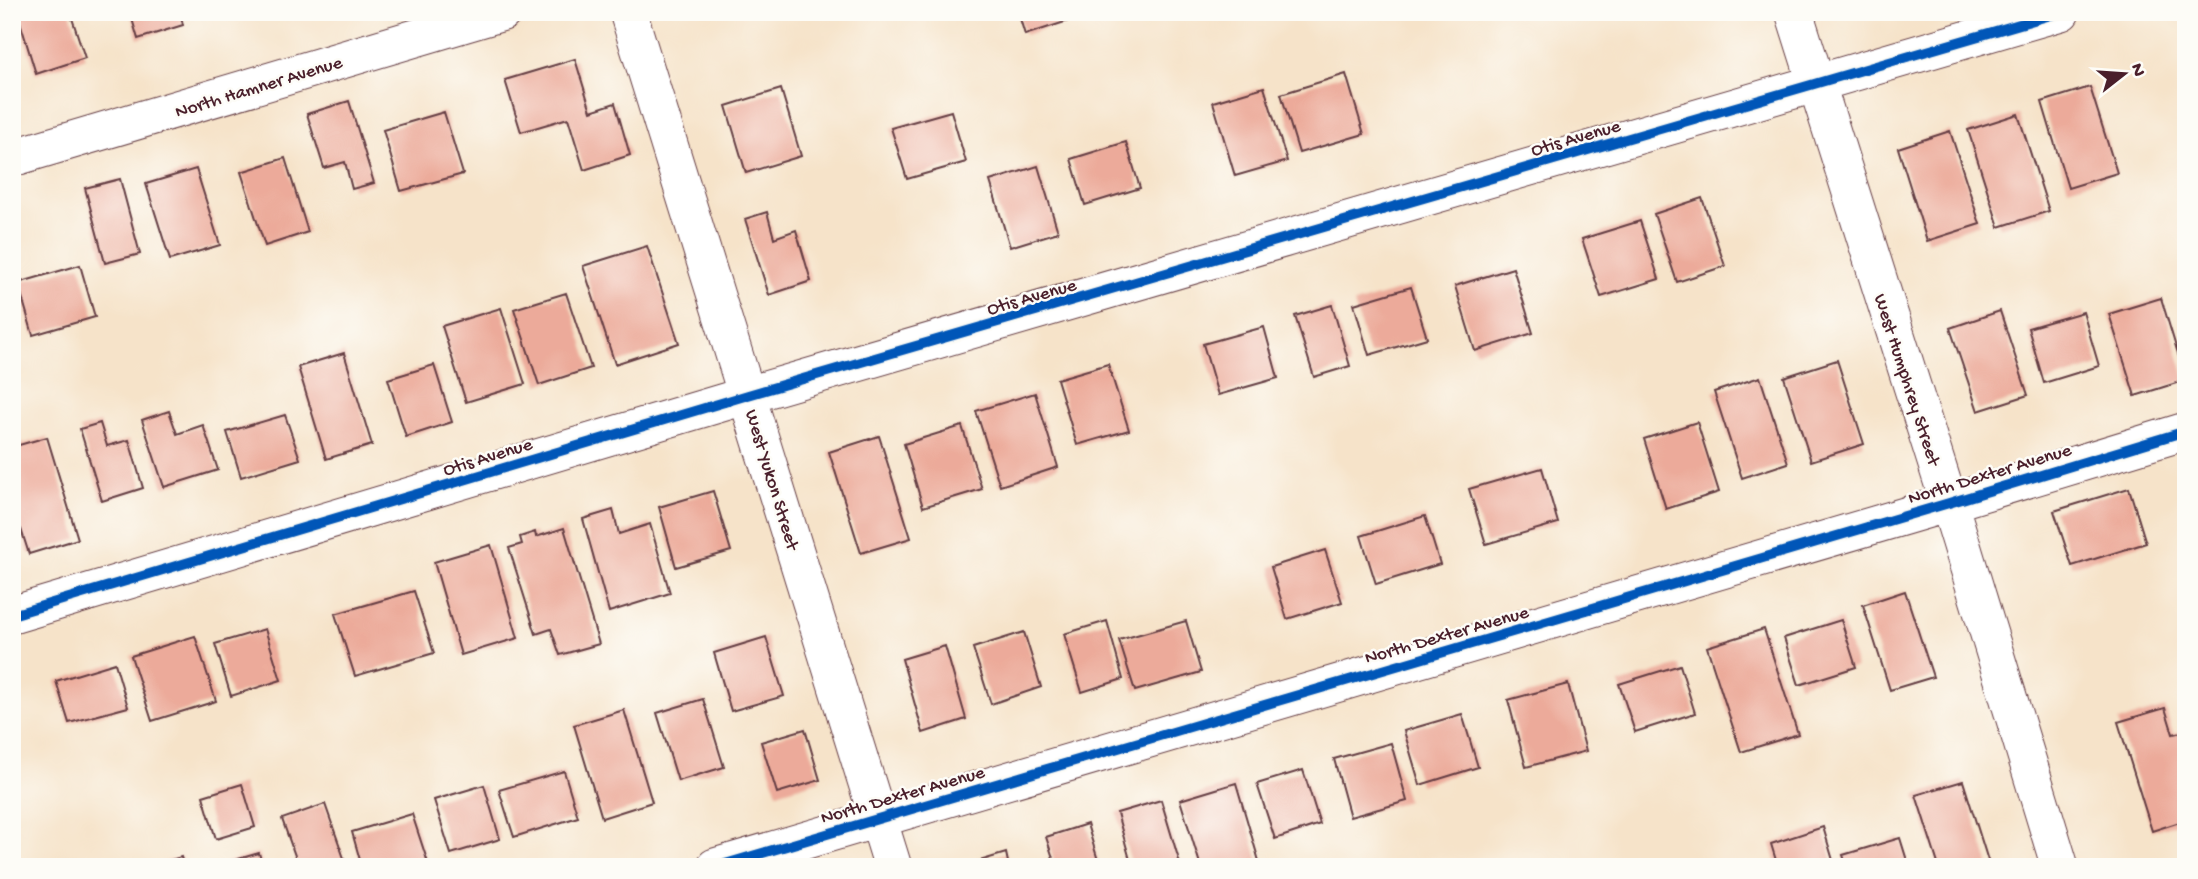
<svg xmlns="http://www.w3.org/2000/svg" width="2198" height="879" font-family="'Gochi Hand',sans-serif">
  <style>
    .building { fill: #ecaa9a }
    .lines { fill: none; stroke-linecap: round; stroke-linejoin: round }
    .street-casing { stroke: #643c43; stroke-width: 39 }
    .street { stroke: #fff; stroke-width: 37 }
    .cycleway-casing { stroke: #fdfcf7; stroke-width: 15 }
    .cycleway { stroke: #0057b8; stroke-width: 10 }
    .labels { text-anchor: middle; stroke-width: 5; stroke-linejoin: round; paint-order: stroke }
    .street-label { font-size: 19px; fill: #4a1f2b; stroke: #fdfcf7 }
  </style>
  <rect width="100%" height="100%" fill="#fdfcf7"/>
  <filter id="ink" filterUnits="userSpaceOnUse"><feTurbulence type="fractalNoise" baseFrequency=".0143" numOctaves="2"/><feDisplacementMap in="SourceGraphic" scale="14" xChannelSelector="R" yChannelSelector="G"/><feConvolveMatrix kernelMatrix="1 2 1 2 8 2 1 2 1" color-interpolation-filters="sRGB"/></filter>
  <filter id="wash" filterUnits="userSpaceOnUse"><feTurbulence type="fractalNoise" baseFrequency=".00686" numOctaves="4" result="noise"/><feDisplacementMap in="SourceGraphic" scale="28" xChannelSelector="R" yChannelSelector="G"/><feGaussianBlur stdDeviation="1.57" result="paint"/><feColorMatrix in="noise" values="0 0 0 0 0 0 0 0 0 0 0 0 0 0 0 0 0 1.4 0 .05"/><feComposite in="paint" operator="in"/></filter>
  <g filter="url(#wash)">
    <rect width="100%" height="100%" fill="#f6e3c9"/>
    <g id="blocks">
      <!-- building -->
      <path class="building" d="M 17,12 L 70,12 L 85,58 L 36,74 Z
        M 130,12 L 180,12 L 183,25 L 138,39 Z
        M 1018,12 L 1075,12 L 1077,18 L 1025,35 Z
        M 575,59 L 591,111 L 615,103 L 630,155 L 584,170 L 568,118 L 521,132 L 505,80 Z
        M 1346,74 L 1364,134 L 1299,153 L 1281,94 Z
        M 1264,87 L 1287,161 L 1235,176 L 1213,102 Z
        M 2090,87 L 2117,173 L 2068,188 L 2042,102 Z
        M 781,89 L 801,156 L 746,173 L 726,106 Z
        M 349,101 L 374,183 L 352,189 L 345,162 L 324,168 L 307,114 Z
        M 951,111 L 966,162 L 907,179 L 891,128 Z
        M 444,112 L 463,174 L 401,191 L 383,130 Z
        M 2018,114 L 2049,211 L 1999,227 L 1968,130 Z
        M 1950,131 L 1980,224 L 1927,241 L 1898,148 Z
        M 1126,142 L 1140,188 L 1085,205 L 1071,159 Z
        M 285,158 L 308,232 L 265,246 L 241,172 Z
        M 1038,166 L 1058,232 L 1010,247 L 990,181 Z
        M 196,169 L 220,245 L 170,260 L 146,184 Z
        M 120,179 L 140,254 L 105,263 L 85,188 Z
        M 1702,198 L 1725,266 L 1677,282 L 1654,214 Z
        M 767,212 L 774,238 L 796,230 L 811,281 L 769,295 L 745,219 Z
        M 1640,221 L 1659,279 L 1601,297 L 1582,239 Z
        M 647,246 L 679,343 L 615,364 L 583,266 Z
        M 80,265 L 95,317 L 33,335 L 18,283 Z
        M 1513,268 L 1533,333 L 1475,351 L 1455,286 Z
        M 1411,287 L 1427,338 L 1369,355 L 1354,304 Z
        M 566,293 L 591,368 L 539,385 L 514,309 Z
        M 2161,298 L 2186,380 L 2135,396 L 2109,314 Z
        M 1332,305 L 1350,366 L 1314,377 L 1295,316 Z
        M 501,308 L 525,384 L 466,402 L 442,326 Z
        M 2000,311 L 2028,395 L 1978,411 L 1950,328 Z
        M 2083,312 L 2099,366 L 2044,383 L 2028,328 Z
        M 1264,327 L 1278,378 L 1218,395 L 1203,344 Z
        M 344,353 L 372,445 L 326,459 L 298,367 Z
        M 1837,360 L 1864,444 L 1811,461 L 1784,377 Z
        M 1108,364 L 1129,430 L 1077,445 L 1057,379 Z
        M 434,365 L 452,422 L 406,437 L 388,379 Z
        M 1760,377 L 1788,463 L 1742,478 L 1714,392 Z
        M 1035,393 L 1058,467 L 1000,486 L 976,411 Z
        M 169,411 L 177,434 L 203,425 L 218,470 L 164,487 L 142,420 Z
        M 285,415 L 300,459 L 241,477 L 227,432 Z
        M 1697,422 L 1719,492 L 1666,509 L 1644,439 Z
        M 100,423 L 107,446 L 129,440 L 143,488 L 102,501 L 80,429 Z
        M 962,426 L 982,489 L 923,507 L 904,444 Z
        M 879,436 L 911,538 L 861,553 L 829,452 Z
        M 47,437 L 78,539 L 29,554 L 21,529 L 12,531 L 12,447 Z
        M 1542,468 L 1558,523 L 1486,544 L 1469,489 Z
        M 2129,488 L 2146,543 L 2072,566 L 2054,511 Z
        M 713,491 L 731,551 L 676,567 L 659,507 Z
        M 613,510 L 619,534 L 650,524 L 670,593 L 609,612 L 583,519 Z
        M 1425,516 L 1440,564 L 1376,584 L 1361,536 Z
        M 564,528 L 599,644 L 560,655 L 551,629 L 536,634 L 509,548 L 522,544 L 520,537 L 535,532 L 536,537 Z
        M 491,545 L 518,638 L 461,655 L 434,562 Z
        M 1325,550 L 1342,602 L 1287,619 L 1271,567 Z
        M 414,591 L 434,653 L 355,676 L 335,614 Z
        M 1905,591 L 1933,677 L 1890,690 L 1863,605 Z
        M 1841,620 L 1856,667 L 1799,685 L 1784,638 Z
        M 1107,621 L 1123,679 L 1082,692 L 1064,634 Z
        M 1186,621 L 1201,672 L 1135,691 L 1119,640 Z
        M 265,629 L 281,680 L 231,696 L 215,644 Z
        M 1764,629 L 1798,734 L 1741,752 L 1707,647 Z
        M 1024,632 L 1041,687 L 991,704 L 973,648 Z
        M 195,636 L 216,701 L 152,721 L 131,656 Z
        M 766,637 L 784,696 L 731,711 L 714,653 Z
        M 945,646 L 966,719 L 923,733 L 902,659 Z
        M 115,663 L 128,707 L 69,723 L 56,681 Z
        M 1680,665 L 1695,713 L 1635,732 L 1619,684 Z
        M 1568,684 L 1586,751 L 1526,767 L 1508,700 Z
        M 703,699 L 724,767 L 678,781 L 657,713 Z
        M 2165,708 L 2173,734 L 2186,731 L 2186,820 L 2152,831 L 2118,722 Z
        M 624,710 L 652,802 L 602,818 L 574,725 Z
        M 1462,714 L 1478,767 L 1420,785 L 1404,731 Z
        M 805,729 L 820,780 L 777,793 L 761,742 Z
        M 1391,743 L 1407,801 L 1350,817 L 1334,759 Z
        M 1303,770 L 1320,824 L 1275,839 L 1257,784 Z
        M 564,771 L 578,817 L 514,837 L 499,790 Z
        M 1963,781 L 1990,867 L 1939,867 L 1916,795 Z
        M 1236,783 L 1259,861 L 1239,867 L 1201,867 L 1180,800 Z
        M 242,784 L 255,827 L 216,839 L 203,796 Z
        M 484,785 L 500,839 L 451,854 L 434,800 Z
        M 1161,800 L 1181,867 L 1132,867 L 1117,813 Z
        M 325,804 L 347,867 L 299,867 L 282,819 Z
        M 412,814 L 429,866 L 362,867 L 352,832 Z
        M 1087,824 L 1100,867 L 1039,867 L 1054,861 L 1046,837 Z
        M 1823,827 L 1835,867 L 1778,867 L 1771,844 Z
        M 1900,838 L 1909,867 L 1847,867 L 1843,855 Z
        M 259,853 L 263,867 L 215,867 L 214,866 Z
        M 1006,853 L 1009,867 L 963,867 L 963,866 Z
        M 181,857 L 184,867 L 152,867 L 151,866 Z"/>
    </g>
  </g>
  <g filter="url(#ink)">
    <use href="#blocks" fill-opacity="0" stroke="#643c43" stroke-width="2"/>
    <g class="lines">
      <defs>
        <path id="street" d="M 628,12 L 893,867
          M 1794,12 L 1949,503 L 2060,867
          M 12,158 L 503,12
          M 12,615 L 748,395 L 2061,12
          M 715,867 L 1949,503 L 2186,431"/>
      </defs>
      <!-- street casing -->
      <use href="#street" class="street-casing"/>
      <!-- street -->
      <use href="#street" class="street"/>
      <defs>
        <path id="cycleway" d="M 12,615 L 748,395 L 2061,12
          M 715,867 L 1949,503 L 2186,431"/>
      </defs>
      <!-- cycleway casing -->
      <use href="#cycleway" class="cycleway-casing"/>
      <!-- cycleway -->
      <use href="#cycleway" class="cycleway"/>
    </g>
  </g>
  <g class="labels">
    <!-- street labels -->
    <g class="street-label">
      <text transform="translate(258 85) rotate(-17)" y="7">North Hamner Avenue</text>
      <text transform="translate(1575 136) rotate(-16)" y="7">Otis Avenue</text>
      <text transform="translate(1031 295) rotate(-16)" y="7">Otis Avenue</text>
      <text transform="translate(1909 379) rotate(72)" y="7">West Humphrey Street</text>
      <text transform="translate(487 455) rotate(-17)" y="7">Otis Avenue</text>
      <text transform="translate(1989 472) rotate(-17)" y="7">North Dexter Avenue</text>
      <text transform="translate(774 479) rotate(73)" y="7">West Yukon Street</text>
      <text transform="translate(1446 633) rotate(-16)" y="7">North Dexter Avenue</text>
      <text transform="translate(902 793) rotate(-16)" y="7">North Dexter Avenue</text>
    </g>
  </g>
  <!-- margin -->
  <rect width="2198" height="879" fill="none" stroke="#fdfcf7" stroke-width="42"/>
  <!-- north arrow -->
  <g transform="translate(2124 74) rotate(73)" stroke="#fdfcf7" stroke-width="5" paint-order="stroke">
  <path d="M0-5L12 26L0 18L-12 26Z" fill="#4a1f2b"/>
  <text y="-10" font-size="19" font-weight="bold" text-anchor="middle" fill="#4a1f2b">N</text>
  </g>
</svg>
